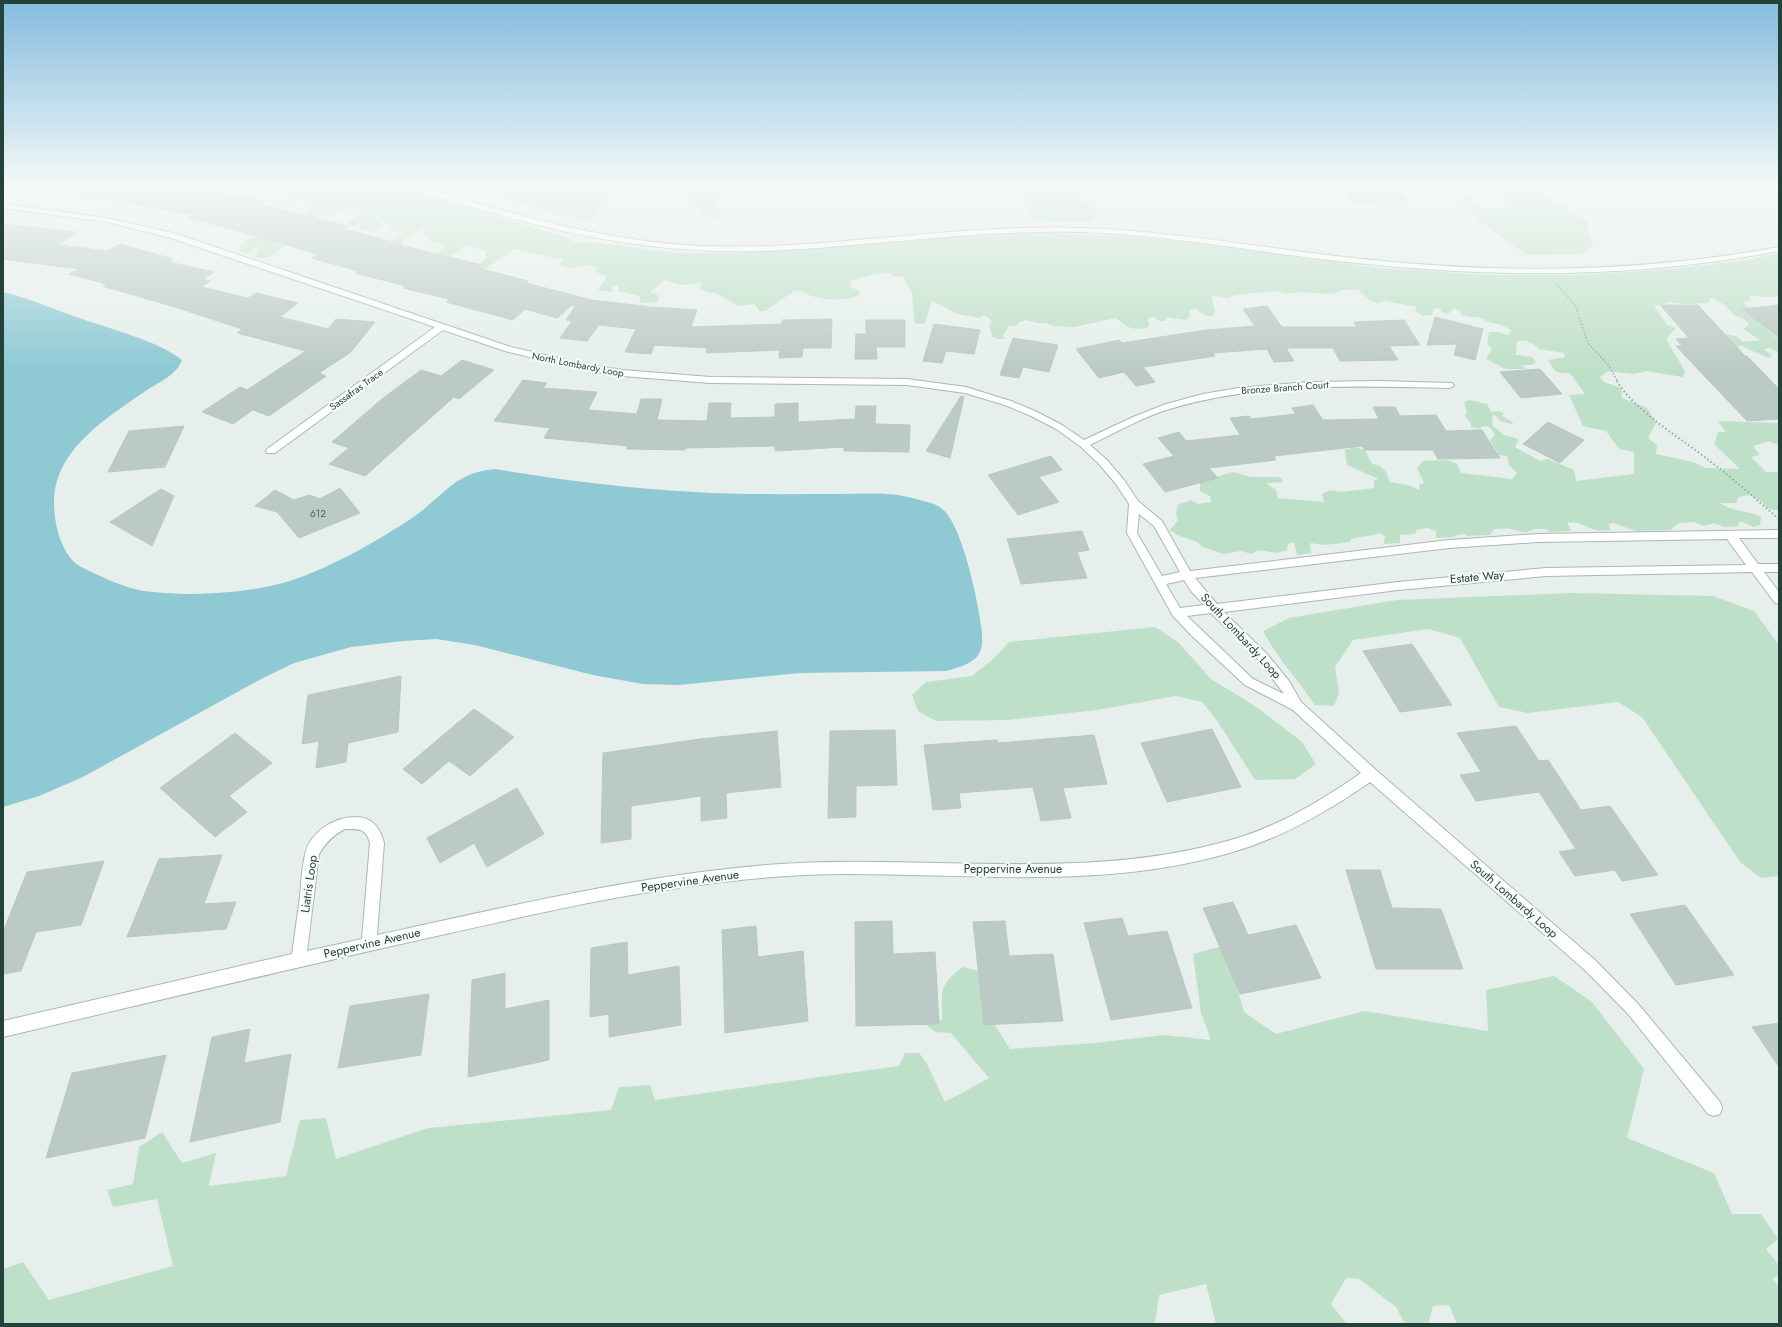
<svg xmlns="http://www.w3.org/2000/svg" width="1782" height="1327" font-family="Jost,sans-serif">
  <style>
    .green { fill: #bfe0c8 }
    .water { fill: #8ec9d4 }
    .building { fill: #bbcac4; stroke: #b8c9c2 }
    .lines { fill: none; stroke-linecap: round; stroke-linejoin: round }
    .street-casing { stroke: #a8b8b2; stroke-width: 2 }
    .secondary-casing { stroke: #a4bbb3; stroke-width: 2 }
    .path-far1 { stroke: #86b3a5; stroke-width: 1.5; stroke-dasharray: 1.5 2; stroke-linecap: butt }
    .path { stroke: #86b3a5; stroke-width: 2; stroke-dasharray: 1.5 2.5; stroke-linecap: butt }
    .street { fill: #fff; fill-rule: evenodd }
    .secondary { fill: #fff; fill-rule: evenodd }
    .labels { text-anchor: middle; stroke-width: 4; stroke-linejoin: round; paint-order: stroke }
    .far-street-label { font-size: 10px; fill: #24423a; stroke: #f7fbf9 }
    .number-label { font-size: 10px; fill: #4a645c }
    .street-label { font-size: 12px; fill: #24423a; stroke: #f7fbf9 }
  </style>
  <rect width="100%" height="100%" fill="#e6efeb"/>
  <!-- green -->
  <path class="green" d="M 230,184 L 253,184 L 253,186 L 247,188 L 250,190 L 243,195 L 230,191 L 233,185 Z
    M 295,184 L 386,184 L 566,237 L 574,242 L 602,243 L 675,253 L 730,253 L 817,248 L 963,236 L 1042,233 L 1125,236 L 1187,242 L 1380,268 L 1488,275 L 1578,275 L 1673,269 L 1748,260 L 1779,253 L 1779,295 L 1772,297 L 1749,296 L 1752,301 L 1744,302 L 1745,305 L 1750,308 L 1742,309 L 1779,340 L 1779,353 L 1770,348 L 1764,349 L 1772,356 L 1768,358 L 1742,346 L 1731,347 L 1719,333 L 1736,336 L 1743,342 L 1760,340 L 1743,329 L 1749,325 L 1743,318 L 1735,316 L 1725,305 L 1711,297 L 1708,303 L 1685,304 L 1670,302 L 1654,306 L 1667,325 L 1676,328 L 1666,339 L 1685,371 L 1683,377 L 1647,371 L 1634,374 L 1608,371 L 1600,377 L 1604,382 L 1621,388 L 1622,398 L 1647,408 L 1656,423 L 1648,438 L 1657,445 L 1656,454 L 1693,462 L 1706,468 L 1740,469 L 1714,444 L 1718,432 L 1726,432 L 1718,421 L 1779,423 L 1778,445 L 1769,441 L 1753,446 L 1760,455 L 1751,457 L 1766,472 L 1779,472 L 1779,511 L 1767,508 L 1761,501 L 1749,495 L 1739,497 L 1736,503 L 1720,503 C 1732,512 1748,510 1761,517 L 1760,525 L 1754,527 L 1740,521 L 1738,526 L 1724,527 L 1714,523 L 1704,526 L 1694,522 L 1679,523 L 1670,530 L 1636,531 L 1613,523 L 1608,524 L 1611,530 L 1598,531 L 1578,523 L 1567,522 L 1571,531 L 1550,532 L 1546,529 L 1533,529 C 1525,536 1519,530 1511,529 C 1506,528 1500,529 1494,529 L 1490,535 L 1467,536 L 1464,534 L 1456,535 L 1454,537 L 1436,538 L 1436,531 L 1427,528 L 1417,530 L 1415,534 L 1400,535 L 1400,543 L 1384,544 L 1385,536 L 1379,533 C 1370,537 1360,536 1351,539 L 1350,542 L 1325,545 L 1310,543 L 1311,553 L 1297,555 L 1294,542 L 1288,544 L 1287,550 L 1277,553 L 1258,550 L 1252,554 L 1241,551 L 1223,554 L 1203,547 L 1197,542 L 1177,535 L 1170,530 L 1178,520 L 1176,513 L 1178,505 L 1191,500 L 1198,504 L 1211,502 L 1210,496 L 1200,491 L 1200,482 L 1233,472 L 1251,477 L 1278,477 L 1282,479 L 1283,482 L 1266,483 L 1276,490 L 1278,498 L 1324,502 L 1322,494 L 1330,490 L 1341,492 L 1374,488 L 1374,481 L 1378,479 L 1347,465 L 1345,450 L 1355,447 L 1365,450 L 1372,464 C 1383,465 1387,472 1390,482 L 1408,485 L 1420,490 L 1419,484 L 1424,483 L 1417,468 L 1423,461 L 1446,460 L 1457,464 L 1461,473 L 1512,479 L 1517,473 L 1509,465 L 1507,456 L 1499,455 L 1490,440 L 1495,435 L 1490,427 L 1482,426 L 1480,429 L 1471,427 L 1471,423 L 1465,416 L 1467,412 L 1464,402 L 1469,400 L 1487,404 L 1491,412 L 1499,411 L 1504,413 L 1502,416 L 1513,422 L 1512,424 L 1500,421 L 1495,415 L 1492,415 L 1493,426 L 1504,435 L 1519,439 L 1515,447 L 1540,461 L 1548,459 L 1574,470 L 1576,481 L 1634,474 L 1634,452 L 1619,449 L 1606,431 L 1583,426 L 1569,395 L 1585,394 L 1570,373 C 1556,374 1555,372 1548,360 L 1565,357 L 1564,353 L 1539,349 C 1533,342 1526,340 1517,341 L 1516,355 L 1532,357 L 1536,363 L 1532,365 L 1521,365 L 1527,369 L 1506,369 L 1486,359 L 1492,349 L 1487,344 L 1489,332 L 1498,332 L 1508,335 L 1512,330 L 1499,324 L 1491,323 L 1478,317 L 1470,317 L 1461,315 L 1460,311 L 1454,308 L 1448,314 L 1442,312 L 1440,309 L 1434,308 L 1432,315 L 1423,316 L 1415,311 L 1417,307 L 1384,301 L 1378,303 L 1371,301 L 1358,290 L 1343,290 L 1332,294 L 1299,292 L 1288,294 L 1274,291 L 1234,295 L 1228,298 L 1218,296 L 1212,296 L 1215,313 L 1212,316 L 1206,316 L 1196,309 L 1190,310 L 1189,318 L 1186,320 L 1167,317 L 1165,321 L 1160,321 L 1154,317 L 1148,318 L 1149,326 C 1137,333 1125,327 1116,318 L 1074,327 L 1052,326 L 1046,323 L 1037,323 L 1026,320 L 1019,322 L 1016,326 L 1009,326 L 1003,335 L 1005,339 L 997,339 L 991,336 L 992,334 L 989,326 L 992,321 L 985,315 L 979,318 L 958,314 L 932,301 L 925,323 L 920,324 L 915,323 L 912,293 L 903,277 L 892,276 L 891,273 L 876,274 L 852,280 L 850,287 L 860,291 L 859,296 C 846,300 825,301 812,296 C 805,294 801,289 794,291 L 765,311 L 759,311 L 755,304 L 738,306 L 716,293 L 709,293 L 700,288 L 701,283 L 681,285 L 665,280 L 650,292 L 659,296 L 658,302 L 641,303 L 639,296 L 619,291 L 618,285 L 612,286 L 612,292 L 598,290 L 607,277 L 596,272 L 597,268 L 587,265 L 570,268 L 558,265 L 564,260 L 514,249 L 481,272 L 476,266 L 486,259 L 486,251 L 466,245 L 456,253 L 426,269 L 424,261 L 446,246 L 428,240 L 429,237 L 422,234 L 426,226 L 403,240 L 402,245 L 385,245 L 401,234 L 389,229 L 392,224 L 380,221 L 381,226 L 375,232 L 361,229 L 360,223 L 353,226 L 346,224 L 363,212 L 347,207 L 326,217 L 317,215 L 273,242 L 284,246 C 272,255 271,261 255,257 L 260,246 L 246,254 L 238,250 L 246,240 L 279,231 L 304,217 L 314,201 L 298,198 L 291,204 L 281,200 Z
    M 462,184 L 513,184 L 547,193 L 569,193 L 587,187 L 588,184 L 716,184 L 720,218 L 706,217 L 686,195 L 643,193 L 603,196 L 597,216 L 587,221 L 539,209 L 488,191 Z
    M 1020,184 L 1069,184 L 1099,215 L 1088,222 L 1059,222 L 1035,220 L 1027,208 L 1019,187 Z
    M 1490,184 L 1524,184 L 1547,196 L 1586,221 L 1593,246 L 1582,254 L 1527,255 L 1479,220 L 1456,195 L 1466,194 L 1483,209 L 1513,207 Z
    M 1572,593 L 1713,596 L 1754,611 L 1779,645 L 1779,876 L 1761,878 L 1740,862 L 1642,717 L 1618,702 L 1528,713 L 1499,707 L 1460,638 L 1428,629 L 1353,640 L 1335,667 L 1339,693 L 1334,706 L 1315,705 C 1298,680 1277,658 1263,631 L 1289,618 L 1397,600 Z
    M 1155,627 L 1178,642 L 1211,679 L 1255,706 L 1301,741 L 1316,764 L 1295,779 L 1255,780 L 1218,722 L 1202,702 L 1176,696 L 1097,710 L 1007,720 L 936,721 L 918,711 L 912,695 L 926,682 L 972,676 L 993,659 L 1009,642 Z
    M 1225,945 L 1244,1012 L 1276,1034 L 1364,1011 L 1488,1031 L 1486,990 L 1554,976 L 1591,1001 L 1644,1069 L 1627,1138 L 1714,1173 L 1732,1214 L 1761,1214 L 1778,1239 L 1766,1249 L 1779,1265 L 1779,1274 L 1773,1279 L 1779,1287 L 1779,1324 L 1457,1324 L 1449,1305 L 1433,1306 L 1428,1324 L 1405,1324 L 1396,1307 L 1359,1279 L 1346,1278 L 1331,1304 L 1347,1324 L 1216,1324 L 1206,1284 L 1159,1295 L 1155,1324 L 3,1324 L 3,1269 L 23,1262 L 49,1300 L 173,1266 L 157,1199 L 113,1207 L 107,1190 L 133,1184 L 139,1147 L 162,1132 L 182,1163 L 216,1153 L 209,1186 L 286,1176 L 300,1120 L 326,1118 L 336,1159 L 428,1128 L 611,1110 L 619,1087 L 650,1085 L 655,1100 L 899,1066 L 905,1053 L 919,1053 L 926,1062 L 945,1102 L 989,1078 L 951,1033 L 936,1032 L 926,1025 L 926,1020 L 942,1020 C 942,991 938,985 963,967 L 978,971 L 982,1005 L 1010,1049 L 1095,1043 L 1164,1035 L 1211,1040 L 1201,1013 L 1193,954 Z"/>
  <!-- water -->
  <path class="water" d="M 3,292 C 32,299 57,311 85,320 C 114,330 158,341 182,360 C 176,375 160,382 147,390 C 114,413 69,440 57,481 C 49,505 57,554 81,567 C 98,575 114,583 131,588 C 148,593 168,593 185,594 C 219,594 257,591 290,581 C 332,567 378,541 415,516 C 444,495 456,472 495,469 C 561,480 627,488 694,492 C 742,495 791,494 839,494 C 871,494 891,491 923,501 C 927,502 933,503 938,506 C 941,508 945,511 947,514 C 963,534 976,593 980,619 C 986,654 981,662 946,671 L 800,673 L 679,685 L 643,684 L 593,675 L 475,645 L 436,639 L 403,641 L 351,647 L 294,663 L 263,678 L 81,778 L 39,796 L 3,807 Z"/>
  <!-- building -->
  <path class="building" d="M 84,184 L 226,184 L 217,190 L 265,201 L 260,204 L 349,226 L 344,229 L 390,241 L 388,242 L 482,265 L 478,268 L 528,281 L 526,283 L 592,300 L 651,307 L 697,310 L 691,327 L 782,324 L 782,320 L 832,319 L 831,348 L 803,348 L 802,357 L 779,358 L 780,350 L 706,353 L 707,348 L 654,345 L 651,354 L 625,352 L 636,329 L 599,325 L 587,341 L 560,338 L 572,321 L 566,320 L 575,307 L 572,305 L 557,318 L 525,309 L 513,320 L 446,302 L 449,299 L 403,288 L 406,286 L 355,273 L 358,271 L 312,258 L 318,254 L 234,230 L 235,230 L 188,218 L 193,215 L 108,199 L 83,196 Z
    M 1337,184 L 1393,184 L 1407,200 L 1354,204 Z
    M 3,224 L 76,232 L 59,245 L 108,251 L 120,244 L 173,259 L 169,262 L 214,272 L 203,279 L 210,281 L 201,287 L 248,298 L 256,293 L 298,303 L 280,317 L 328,329 L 336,319 L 375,322 L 351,352 L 319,373 L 326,376 L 269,416 L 253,410 L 233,424 L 202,412 L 240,387 L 247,390 L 306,351 L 237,333 L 242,329 L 178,308 L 103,286 L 107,284 L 69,274 L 79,269 L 3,259 Z
    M 1660,305 L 1698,305 L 1745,356 L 1747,356 L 1779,389 L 1779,419 L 1747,421 L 1676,346 L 1682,346 L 1676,339 L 1689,338 Z
    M 1779,305 L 1779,338 L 1742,309 Z
    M 1267,306 L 1282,327 L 1357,327 L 1354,322 L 1404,320 L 1420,345 L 1389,346 L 1398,360 L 1340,361 L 1333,348 L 1286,348 L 1294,361 L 1274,362 L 1267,349 L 1213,353 L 1215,356 L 1143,367 L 1155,382 L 1136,386 L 1124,372 L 1099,378 L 1076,349 L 1119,340 L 1122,343 L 1206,330 L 1255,326 L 1243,309 Z
    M 1435,317 L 1483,329 L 1475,360 L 1454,355 L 1457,344 L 1427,345 Z
    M 866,320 L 905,320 L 905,347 L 876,347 L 877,359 L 855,359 L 856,334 L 866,334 Z
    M 934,324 L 980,330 L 974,354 L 946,351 L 942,363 L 923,361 Z
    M 1013,338 L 1058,345 L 1049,372 L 1023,367 L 1019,378 L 1000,375 Z
    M 462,360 L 494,370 L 459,399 L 454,397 L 365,476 L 329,464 L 349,448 L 332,442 L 382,399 L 421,370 L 441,376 Z
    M 1540,369 L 1562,394 L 1521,398 L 1500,372 Z
    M 523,380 L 547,383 L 543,388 L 597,392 L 588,410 L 637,414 L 641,399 L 662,399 L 657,420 L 707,421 L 709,403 L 731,403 L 730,418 L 775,417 L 775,404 L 798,403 L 798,422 L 855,419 L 856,406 L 876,406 L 875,424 L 910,425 L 909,452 L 844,451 L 844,447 L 775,451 L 775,446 L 686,448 L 685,450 L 627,449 L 628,446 L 544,438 L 550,428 L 494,421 Z
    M 961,396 L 964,397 L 950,458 L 926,451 Z
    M 1313,405 L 1323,420 L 1379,419 L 1373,407 L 1395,407 L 1400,416 L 1436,415 L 1446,431 L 1482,430 L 1500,458 L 1438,459 L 1433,450 L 1365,450 L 1362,446 L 1274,456 L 1276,460 L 1209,468 L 1218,478 L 1165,492 L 1143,464 L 1174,456 L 1158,438 L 1179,432 L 1186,441 L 1240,435 L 1230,418 L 1249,416 L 1251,419 L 1296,414 L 1292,408 Z
    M 1548,422 L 1584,440 L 1560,463 L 1523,444 Z
    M 184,426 L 165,467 L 108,472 L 129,431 Z
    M 1051,456 L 1062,470 L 1039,477 L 1059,502 L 1018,515 L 988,475 Z
    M 340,488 L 360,513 L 299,538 L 277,512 L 255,506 L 275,490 L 294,500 L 309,495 L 320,499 Z
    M 161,489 L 174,496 L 152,546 L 110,522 Z
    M 1082,531 L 1089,550 L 1077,552 L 1087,578 L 1021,584 L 1007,539 Z
    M 1412,644 L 1452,705 L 1400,712 L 1363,651 Z
    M 401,676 L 398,732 L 348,743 L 346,762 L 316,768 L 319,741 L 302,744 L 308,695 Z
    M 474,709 L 514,737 L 470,776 L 449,761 L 422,784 L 403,769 Z
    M 1516,726 L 1539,761 L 1548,760 L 1581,810 L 1610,806 L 1658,875 L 1622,881 L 1615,870 L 1575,876 L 1559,852 L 1576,849 L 1539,792 L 1476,801 L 1460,775 L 1481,772 L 1457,733 Z
    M 1212,729 L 1241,787 L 1167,802 L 1141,743 Z
    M 895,730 L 897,785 L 856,786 L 856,817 L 828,818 L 830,731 Z
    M 777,731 L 781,787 L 726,793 L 727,818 L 701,821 L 701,796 L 631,806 L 631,839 L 601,843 L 603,753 L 700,739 Z
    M 235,733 L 272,763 L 229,796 L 247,812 L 215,837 L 160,788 Z
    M 1094,735 L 1107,784 L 1063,788 L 1071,818 L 1041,821 L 1033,787 L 959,793 L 961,808 L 933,810 L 924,745 L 997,740 L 998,743 Z
    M 517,788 L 544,834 L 487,867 L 474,843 L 440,863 L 427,838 Z
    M 222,855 L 204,904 L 236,902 L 226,929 L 127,937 L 159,859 Z
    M 104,861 L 81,925 L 36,932 L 21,971 L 3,974 L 3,932 L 27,872 Z
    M 1346,870 L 1380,870 L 1392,908 L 1441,909 L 1463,969 L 1376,969 Z
    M 1233,902 L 1248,935 L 1296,925 L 1321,978 L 1240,994 L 1203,908 Z
    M 1685,905 L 1734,975 L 1676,985 L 1630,914 Z
    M 1122,918 L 1128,936 L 1167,931 L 1192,1008 L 1111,1020 L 1084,923 Z
    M 892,921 L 893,954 L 935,952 L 939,1024 L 856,1026 L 855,922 Z
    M 1005,921 L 1009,956 L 1053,954 L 1063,1021 L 984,1025 L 973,922 Z
    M 756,926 L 758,957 L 803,951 L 808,1021 L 725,1033 L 722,930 Z
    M 627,942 L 628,975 L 679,966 L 681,1025 L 609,1037 L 609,1014 L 590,1017 L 591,948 Z
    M 505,973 L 505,1009 L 549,1000 L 549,1060 L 468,1077 L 472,980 Z
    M 429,994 L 421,1055 L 338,1068 L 350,1006 Z
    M 1779,1023 L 1779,1067 L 1752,1027 Z
    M 250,1029 L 244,1063 L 291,1054 L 280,1122 L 190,1142 L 212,1037 Z
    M 166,1055 L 145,1138 L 46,1158 L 72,1073 Z"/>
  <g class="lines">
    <defs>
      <path id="street" d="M 3,204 L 107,218 L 177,234 L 511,347 L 583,364 L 623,370 L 710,377 L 907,379 L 966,387 L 1011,401 L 1037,412 L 1062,425 L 1084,440 L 1133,417 L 1166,404 L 1203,394 L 1238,388 L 1308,382 L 1378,381 L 1452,383 L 1454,385 L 1452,387 L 1449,388 C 1357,386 1263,382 1173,408 C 1144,416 1117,432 1090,445 L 1107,460 L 1124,480 L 1138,501 L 1162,521 L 1190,571 L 1449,540 L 1538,534 L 1779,530 L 1779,538 L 1739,538 L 1758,564 L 1779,564 L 1779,572 L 1764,572 L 1779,592 L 1779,604 L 1775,603 L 1752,572 L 1546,576 L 1398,590 L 1224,612 L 1267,654 L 1289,681 L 1301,702 L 1376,770 L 1596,961 L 1639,1005 L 1720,1102 L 1722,1108 L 1720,1114 L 1714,1116 L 1708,1114 L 1629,1015 L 1586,971 L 1370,782 C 1330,810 1287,835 1239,850 C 1113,890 977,874 847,874 C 788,874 729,880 671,889 C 597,899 523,917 450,933 C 301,966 152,1002 3,1037 L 3,1021 L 292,954 C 295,935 297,916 300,897 C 301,883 302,868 305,854 C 310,832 334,817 355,817 C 373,817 380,828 384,843 L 377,935 C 506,907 634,876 766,865 C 923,852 1087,885 1241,837 C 1284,823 1324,799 1361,773 L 1293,710 L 1245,685 L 1192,636 L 1173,616 L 1127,533 L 1129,504 L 1116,484 L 1099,464 L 1080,446 L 1056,429 L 1031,416 L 1005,405 L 965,393 L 907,385 L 710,383 L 623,376 L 583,370 L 505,351 L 443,330 L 275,453 L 267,453 L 266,451 L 267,449 L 435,327 L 171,238 L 107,222 L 3,208 ZM 1139,514 L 1154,526 L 1180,572 L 1162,576 L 1137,533 ZM 1727,539 L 1746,565 L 1546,568 L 1398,582 L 1217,604 L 1195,578 L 1449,548 L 1538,542 ZM 1184,580 L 1191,591 L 1204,605 L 1180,608 L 1166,584 ZM 1211,613 L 1259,660 L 1284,694 L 1253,679 L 1187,616 ZM 345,829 C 359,829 366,828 370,843 L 362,939 L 307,951 L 319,854 C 326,842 333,835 345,829 Z"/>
      <path id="secondary" d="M 399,184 L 412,184 C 507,212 602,242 702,246 C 829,251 955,223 1083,228 C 1171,231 1257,247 1344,257 C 1492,274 1633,274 1779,247 L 1779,251 C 1632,279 1495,278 1347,262 C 1259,253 1172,235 1083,232 C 975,229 869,247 761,251 C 661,254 574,237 479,209 C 452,201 423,195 399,184 Z"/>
    </defs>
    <!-- street casing -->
    <use href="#street" class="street-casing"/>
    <!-- secondary casing -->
    <use href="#secondary" class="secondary-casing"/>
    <!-- path-far1 -->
    <path class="path-far1" d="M 1556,283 L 1575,305 L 1588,343 L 1609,366 L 1618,382"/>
    <!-- path -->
    <path class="path" d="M 1617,381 C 1634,411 1684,440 1711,462 C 1735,480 1757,500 1779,519"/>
    <!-- street -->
    <use href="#street" class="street"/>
    <!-- secondary -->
    <use href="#secondary" class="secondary"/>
  </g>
  <!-- sky -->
  <linearGradient id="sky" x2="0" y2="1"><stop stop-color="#84bce0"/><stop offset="0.5" stop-color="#f4f8f6"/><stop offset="1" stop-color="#f4f8f6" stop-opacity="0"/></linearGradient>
  <rect width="1782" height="370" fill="url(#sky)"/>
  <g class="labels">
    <!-- far-street labels -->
    <g class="far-street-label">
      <text transform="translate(578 364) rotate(11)" y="4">North Lombardy Loop</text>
      <text transform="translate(1285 387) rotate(-4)" y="4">Bronze Branch Court</text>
      <text transform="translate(356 389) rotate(-36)" y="4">Sassafras Trace</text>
    </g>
    <!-- number labels -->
    <g class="number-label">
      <text x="318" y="517">612</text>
    </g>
    <!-- street labels -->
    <g class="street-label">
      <text transform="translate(1477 577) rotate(-5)" y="4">Estate Way</text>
      <text transform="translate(1241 636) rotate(47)" y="4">South Lombardy Loop</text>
      <text x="1013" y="873">Peppervine Avenue</text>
      <text transform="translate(690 881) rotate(-8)" y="4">Peppervine Avenue</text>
      <text transform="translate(309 884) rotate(-82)" y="4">Liatris Loop</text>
      <text transform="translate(1514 899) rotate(41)" y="4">South Lombardy Loop</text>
      <text transform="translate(372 943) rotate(-13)" y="4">Peppervine Avenue</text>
    </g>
  </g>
  <!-- border -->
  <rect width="1782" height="1327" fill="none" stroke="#24423a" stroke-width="8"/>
</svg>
